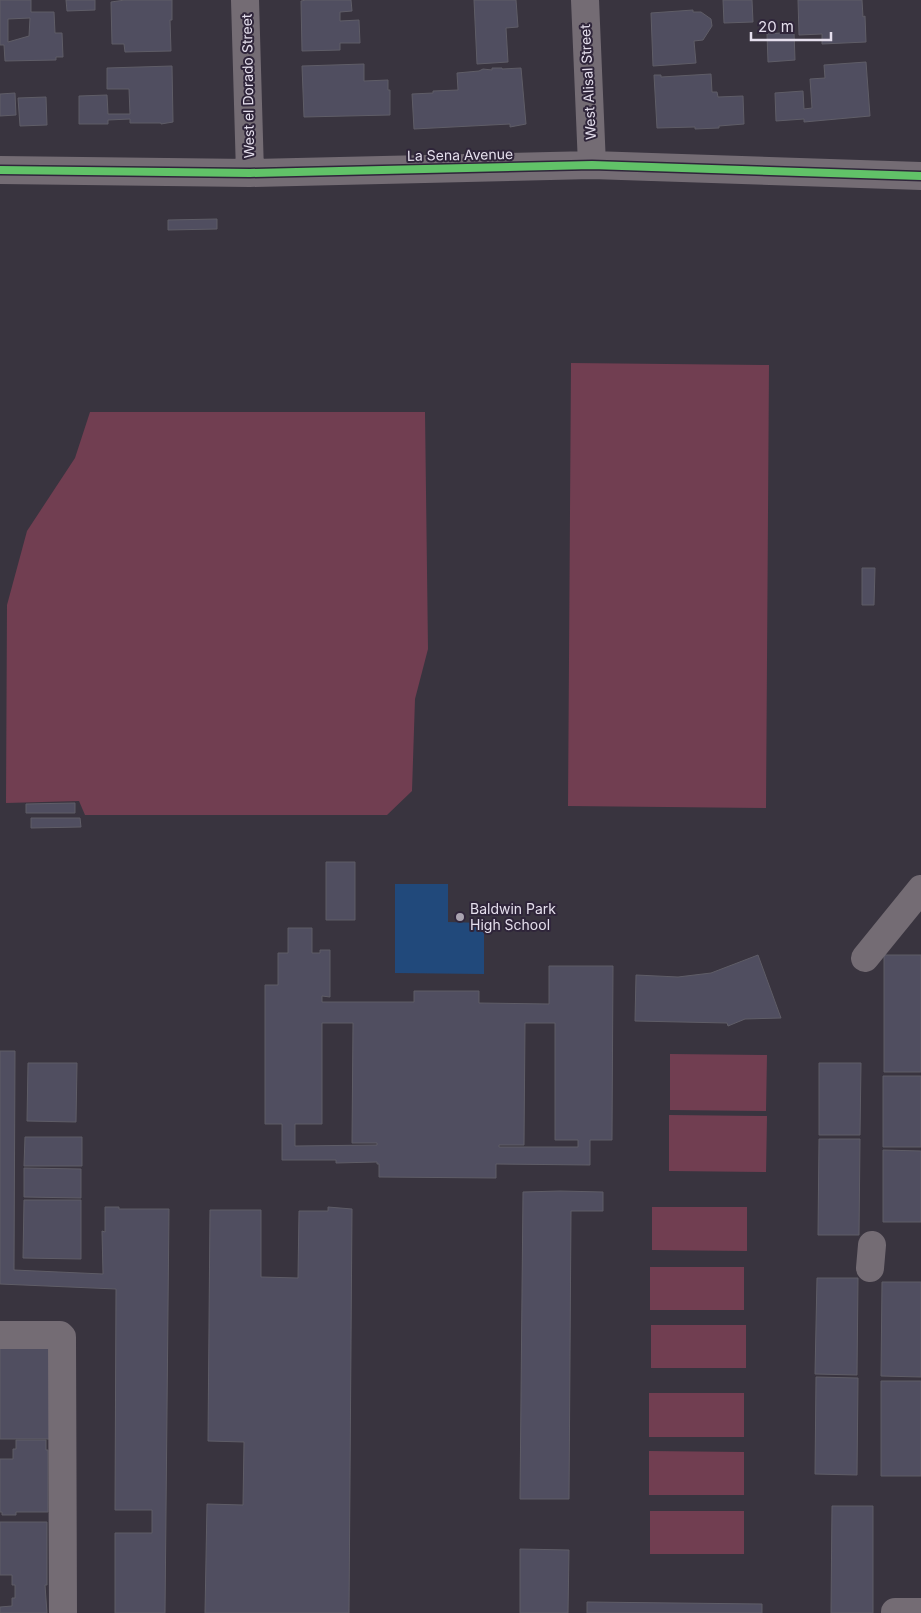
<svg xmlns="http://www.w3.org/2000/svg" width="921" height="1613" font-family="Inter,sans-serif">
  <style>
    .green { fill: #713e51 }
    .water { fill: #21497b }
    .building { fill: #504e60; stroke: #5f5d67; fill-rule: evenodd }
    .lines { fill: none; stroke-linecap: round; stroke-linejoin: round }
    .minor { stroke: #746c74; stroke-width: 28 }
    .cycleway-casing { stroke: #2f253a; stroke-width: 11 }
    .cycleway { stroke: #61c268; stroke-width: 8 }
    .poi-dot { fill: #a9a3b0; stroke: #2f253a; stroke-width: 2 }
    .labels { text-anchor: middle; stroke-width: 4; stroke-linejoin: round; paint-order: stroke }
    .street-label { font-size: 14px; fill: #e5dfed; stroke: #2f253a }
    .poi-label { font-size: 14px; fill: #e5dfed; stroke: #2f253a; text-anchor: start }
  </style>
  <rect width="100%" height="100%" fill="#39343f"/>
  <!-- green -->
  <path class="green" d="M 571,363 L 769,365 L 766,808 L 568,806 Z
    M 90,412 L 425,412 L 428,649 L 415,699 L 412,791 L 387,815 L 85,815 L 79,801 L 6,803 L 7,605 L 27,531 L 75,458 Z
    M 670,1054 L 767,1055 L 766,1111 L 670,1110 Z
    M 669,1115 L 767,1116 L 766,1172 L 669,1171 Z
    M 652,1207 L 747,1207 L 747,1251 L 652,1250 Z
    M 650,1267 L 744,1267 L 744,1310 L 650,1310 Z
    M 651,1325 L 746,1325 L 746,1368 L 651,1368 Z
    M 649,1393 L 744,1393 L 744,1437 L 649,1437 Z
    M 649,1451 L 744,1452 L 744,1495 L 649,1495 Z
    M 650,1511 L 744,1511 L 744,1554 L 650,1554 Z"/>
  <!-- water -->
  <path class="water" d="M 395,884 L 448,884 L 448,922 L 484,923 L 484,974 L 395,973 Z"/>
  <!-- building -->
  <path class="building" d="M 0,0 L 31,0 L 31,12 L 54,12 L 55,33 L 62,33 L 63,57 L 56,57 L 56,60 L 5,61 L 4,45 L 0,45 ZM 30,18 L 29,36 L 8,42 L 8,19 Z
    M 66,0 L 95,0 L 95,10 L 67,11 Z
    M 125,0 L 172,0 L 172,20 L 170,20 L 171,51 L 125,52 L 124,44 L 112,44 L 111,2 Z
    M 306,0 L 351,0 L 352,11 L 340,12 L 340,21 L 359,20 L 360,43 L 340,43 L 340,50 L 302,51 L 301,1 Z
    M 474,0 L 516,0 L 518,27 L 506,28 L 508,62 L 477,64 Z
    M 723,0 L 752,0 L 753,22 L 724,23 Z
    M 798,0 L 862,0 L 863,17 L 865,16 L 866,42 L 822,44 L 822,34 L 799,35 Z
    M 693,10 L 693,12 L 701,12 L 711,19 L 712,26 L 703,40 L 694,41 L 696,63 L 653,66 L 651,13 Z
    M 794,32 L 795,60 L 768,62 L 767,34 Z
    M 866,62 L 870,116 L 804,122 L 804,119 L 776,121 L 775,93 L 803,91 L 804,109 L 812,108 L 810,79 L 825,78 L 824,65 Z
    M 364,64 L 364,81 L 388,80 L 388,90 L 390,90 L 390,115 L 304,117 L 302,66 Z
    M 172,66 L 173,122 L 161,124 L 161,123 L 130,123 L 130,119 L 108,120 L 108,124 L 79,124 L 79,96 L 107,95 L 108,114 L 130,114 L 129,89 L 107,89 L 107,68 Z
    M 492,68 L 502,68 L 502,69 L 521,68 L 526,124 L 510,127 L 510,124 L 414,129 L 412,94 L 433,93 L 433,91 L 458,90 L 457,73 L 479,71 L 483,69 L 492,70 Z
    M 711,74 L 712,92 L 717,92 L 718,97 L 743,96 L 744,124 L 719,126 L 719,128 L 695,129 L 695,127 L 657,128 L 654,75 L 661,75 L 661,77 Z
    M 15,93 L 16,115 L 0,116 L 0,94 Z
    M 46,97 L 47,125 L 20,126 L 18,98 Z
    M 217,219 L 217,229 L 168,230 L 168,220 Z
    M 862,568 L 875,568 L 874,605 L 862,605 Z
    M 75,803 L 75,813 L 26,813 L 26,804 Z
    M 31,818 L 80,818 L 81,827 L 31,828 Z
    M 326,862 L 355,862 L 355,920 L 326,920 Z
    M 288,928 L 312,928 L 312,953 L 320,953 L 320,950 L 330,950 L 330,997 L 322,996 L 322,1002 L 414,1002 L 414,991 L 479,991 L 479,1003 L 549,1004 L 549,966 L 613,966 L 612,1140 L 590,1140 L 590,1165 L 496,1164 L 496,1178 L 379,1177 L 379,1164 L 377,1164 L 377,1162 L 336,1163 L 336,1160 L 282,1160 L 282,1124 L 265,1124 L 265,985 L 278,985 L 278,953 L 288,953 ZM 322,1023 L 353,1023 L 352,1143 L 377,1143 L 377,1145 L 295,1146 L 295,1124 L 322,1124 ZM 525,1023 L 555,1023 L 555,1140 L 578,1140 L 578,1147 L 499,1147 L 499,1145 L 524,1145 Z
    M 758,955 L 781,1018 L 745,1019 L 728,1026 L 727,1023 L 635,1021 L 636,975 L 678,977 L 711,973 Z
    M 884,955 L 921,955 L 921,1072 L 884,1072 Z
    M 0,1051 L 15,1051 L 14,1270 L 103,1274 L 102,1231 L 105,1232 L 105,1207 L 119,1207 L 119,1209 L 169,1209 L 165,1613 L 115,1613 L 115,1533 L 152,1533 L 152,1510 L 115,1510 L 116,1289 L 0,1284 Z
    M 28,1063 L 77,1063 L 76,1122 L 27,1121 Z
    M 819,1063 L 861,1063 L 860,1135 L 819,1135 Z
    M 883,1076 L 921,1076 L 921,1147 L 883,1147 Z
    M 25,1137 L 82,1137 L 82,1166 L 24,1166 Z
    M 819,1139 L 860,1139 L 859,1235 L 818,1235 Z
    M 883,1150 L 921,1151 L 921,1222 L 883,1222 Z
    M 24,1168 L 81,1169 L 81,1198 L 24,1197 Z
    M 560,1191 L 603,1192 L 603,1211 L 571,1211 L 569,1499 L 520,1499 L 523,1192 Z
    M 24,1200 L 81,1200 L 81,1259 L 23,1258 Z
    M 328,1207 L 352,1209 L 349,1613 L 205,1613 L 207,1504 L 243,1505 L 244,1442 L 208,1441 L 210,1210 L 261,1210 L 261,1277 L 298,1278 L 299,1211 L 328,1211 Z
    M 817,1278 L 858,1278 L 857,1375 L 815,1374 Z
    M 882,1282 L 921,1282 L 921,1377 L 881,1376 Z
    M 0,1347 L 52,1348 L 52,1439 L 0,1439 Z
    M 816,1377 L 858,1378 L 857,1475 L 815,1474 Z
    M 881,1381 L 921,1381 L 921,1476 L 881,1476 Z
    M 16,1440 L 46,1440 L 46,1450 L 48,1450 L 48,1512 L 16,1512 L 16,1515 L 2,1515 L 2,1512 L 0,1512 L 0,1459 L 13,1459 L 13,1449 L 16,1449 Z
    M 832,1506 L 873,1506 L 873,1613 L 831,1613 Z
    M 0,1522 L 47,1522 L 47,1585 L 45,1585 L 47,1613 L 0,1613 L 0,1607 L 12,1606 L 12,1598 L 15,1598 L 15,1585 L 12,1585 L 12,1575 L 0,1575 Z
    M 520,1549 L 569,1550 L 568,1613 L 520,1613 Z
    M 587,1602 L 762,1604 L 762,1613 L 587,1613 Z"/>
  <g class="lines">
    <!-- minor -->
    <path class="minor" d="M 245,0 L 250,173
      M 585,0 L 592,165
      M 0,170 L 250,173 L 592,165 L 921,176
      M 865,958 L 921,889
      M 870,1268 L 872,1245
      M 0,1335 L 60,1335 L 62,1337 L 63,1613
      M 895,1612 L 921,1612"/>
    <defs>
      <path id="cycleway" d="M 0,170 L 250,173 L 592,165 L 921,176"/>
    </defs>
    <!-- cycleway casing -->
    <use href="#cycleway" class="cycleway-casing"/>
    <!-- cycleway -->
    <use href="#cycleway" class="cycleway"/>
  </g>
  <!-- markers -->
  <circle class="poi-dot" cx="460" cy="917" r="5"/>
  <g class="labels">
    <!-- street labels -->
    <g class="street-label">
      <text transform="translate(588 82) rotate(-93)" y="5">West Alisal Street</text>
      <text transform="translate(248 86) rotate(-91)" y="5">West el Dorado Street</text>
      <text transform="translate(460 155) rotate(-1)" y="5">La Sena Avenue</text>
    </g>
    <!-- poi labels -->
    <g class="poi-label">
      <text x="470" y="914">Baldwin Park<tspan x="470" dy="16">High School</tspan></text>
    </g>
  </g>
  <!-- scale -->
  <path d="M751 32v8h80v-8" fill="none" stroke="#e5dfed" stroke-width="2.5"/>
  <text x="758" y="32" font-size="15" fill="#e5dfed" stroke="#2f253a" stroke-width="4" paint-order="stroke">20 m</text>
</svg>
